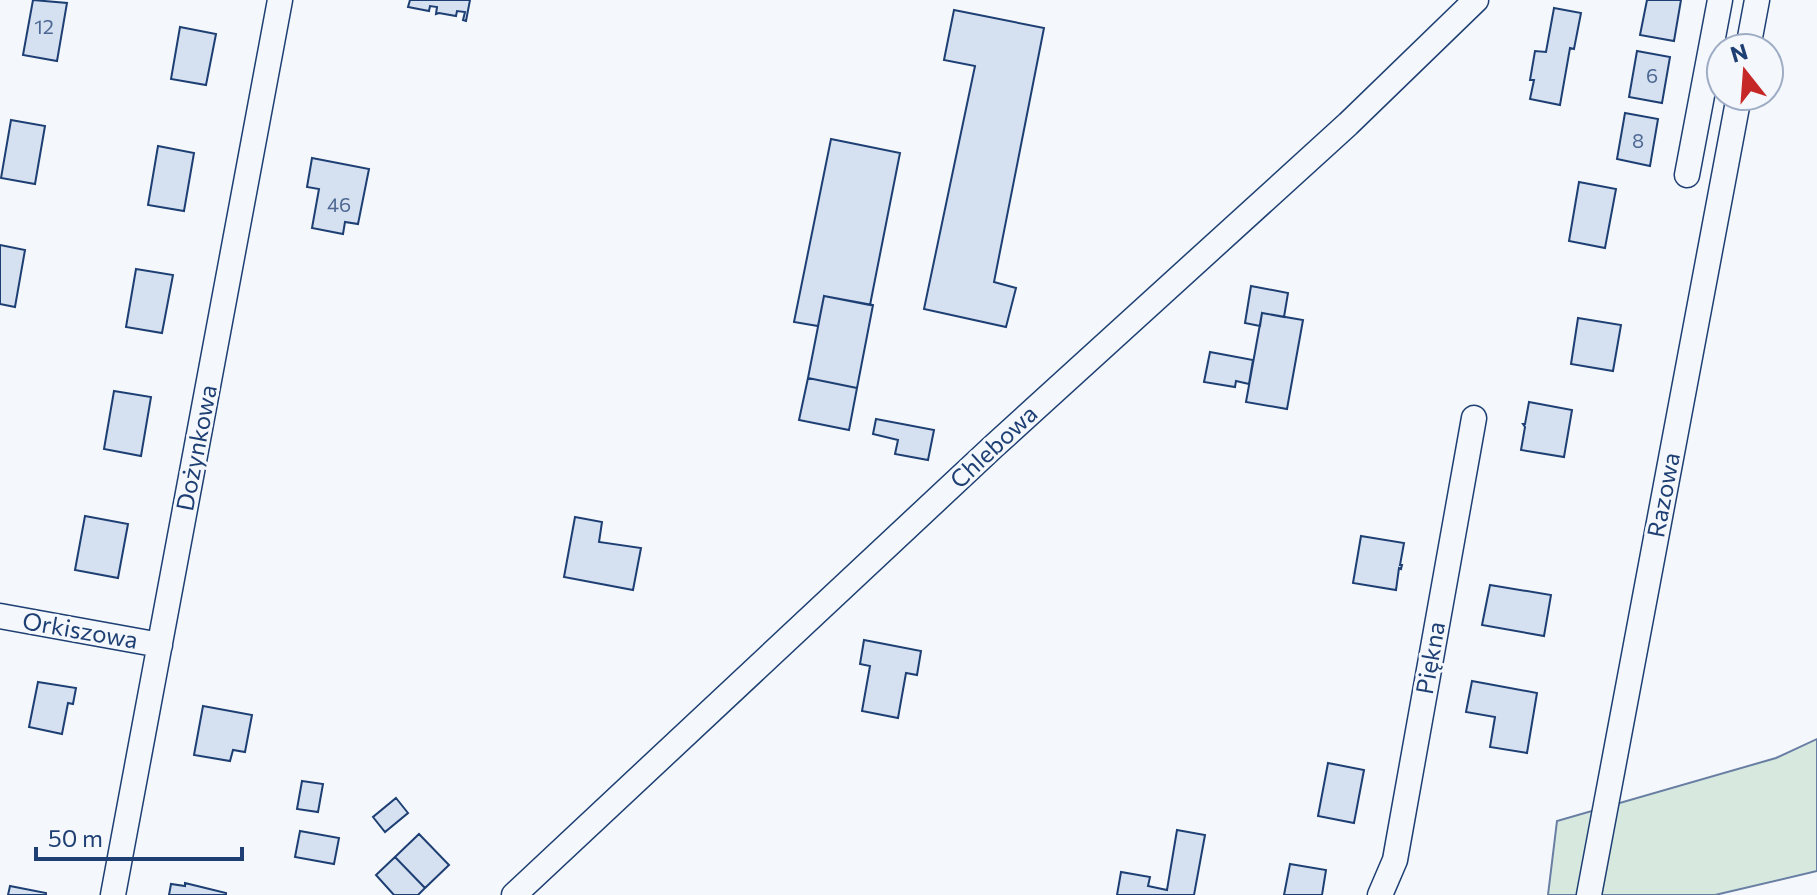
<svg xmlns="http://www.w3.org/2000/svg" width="1817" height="895" font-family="Commissioner,sans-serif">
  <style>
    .green { fill: #d7e8df; stroke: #687fa3; stroke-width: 2 }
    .building { fill: #d5e0f0; stroke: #1d3f73; stroke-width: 2 }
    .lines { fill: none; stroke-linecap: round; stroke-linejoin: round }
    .minor-casing { stroke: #1d3f73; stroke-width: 27 }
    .minor { stroke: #f4f7fb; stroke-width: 24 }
    .labels { text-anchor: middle; stroke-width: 6; stroke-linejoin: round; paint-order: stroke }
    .number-label { font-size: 20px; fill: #4b6792 }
    .street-label { font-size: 24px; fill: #1d3f73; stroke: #f4f7fb }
  </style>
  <rect width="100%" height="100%" fill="#f4f7fb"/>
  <!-- green -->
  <path class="green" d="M 1817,739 L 1817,871 L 1715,895 L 1548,895 L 1557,821 L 1776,758 Z"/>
  <!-- building -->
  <path class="building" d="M 33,0 L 67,3 L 57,61 L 23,55 Z
    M 410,0 L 470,0 L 466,21 L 463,20 L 465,12 L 457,11 L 456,16 L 439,13 L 436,14 L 437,7 L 430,6 L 429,11 L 408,7 Z
    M 1647,0 L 1681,0 L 1674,41 L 1640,35 Z
    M 1554,8 L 1581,13 L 1574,49 L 1570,48 L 1560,105 L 1530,99 L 1534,80 L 1530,80 L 1535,51 L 1546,52 Z
    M 954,10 L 1044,28 L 994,282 L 1016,288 L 1006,327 L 924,309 L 975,66 L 944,60 Z
    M 180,27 L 216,34 L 206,85 L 171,79 Z
    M 1637,51 L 1670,57 L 1662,103 L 1629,97 Z
    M 1625,113 L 1658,119 L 1650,166 L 1617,159 Z
    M 11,120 L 45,126 L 35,184 L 1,178 Z
    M 831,139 L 900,153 L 870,305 L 824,296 L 818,326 L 794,322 Z
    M 158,146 L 194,153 L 184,211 L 148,205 Z
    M 312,158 L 369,169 L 358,224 L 345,222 L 343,234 L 312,228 L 319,189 L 307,187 Z
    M 1579,182 L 1616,189 L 1605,248 L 1569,241 Z
    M 0,245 L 25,250 L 15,307 L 0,304 Z
    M 136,269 L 173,275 L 162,333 L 126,327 Z
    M 1251,286 L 1288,293 L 1284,317 L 1262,313 L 1260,326 L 1245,323 Z
    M 824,296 L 873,305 L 857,388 L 808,378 Z
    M 1262,313 L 1303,320 L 1287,409 L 1246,402 Z
    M 1578,318 L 1621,325 L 1613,371 L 1571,364 Z
    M 1210,352 L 1253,360 L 1249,384 L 1236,381 L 1235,387 L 1204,382 Z
    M 808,378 L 857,388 L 849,430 L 799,420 Z
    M 114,391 L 151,397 L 141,456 L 104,449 Z
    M 1529,402 L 1572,410 L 1564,457 L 1521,450 L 1525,427 L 1523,424 L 1525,424 Z
    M 876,419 L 934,430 L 928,460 L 895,454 L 898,440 L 873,434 Z
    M 85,516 L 128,524 L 118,578 L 75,570 Z
    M 575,517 L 602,522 L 599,542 L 641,548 L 633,590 L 564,577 Z
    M 1361,536 L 1404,543 L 1400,565 L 1402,565 L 1401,569 L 1399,568 L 1396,590 L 1353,583 Z
    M 1490,585 L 1551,595 L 1544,636 L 1482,625 Z
    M 864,640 L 921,651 L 917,675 L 906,673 L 898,718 L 862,711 L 870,666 L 860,664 Z
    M 1472,681 L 1537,693 L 1527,753 L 1490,747 L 1495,717 L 1466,712 Z
    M 38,682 L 76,688 L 73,704 L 68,703 L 62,734 L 29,727 Z
    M 203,706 L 252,715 L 245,752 L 233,750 L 230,761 L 194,755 Z
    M 1328,763 L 1364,770 L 1354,823 L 1318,816 Z
    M 302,781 L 323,784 L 318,812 L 297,809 Z
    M 396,798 L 408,813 L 385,832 L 373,817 Z
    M 1177,830 L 1205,835 L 1194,895 L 1117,895 L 1121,872 L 1150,877 L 1148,886 L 1167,890 Z
    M 300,831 L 339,838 L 334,864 L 295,857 Z
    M 419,834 L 449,865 L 425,888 L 395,857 Z
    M 395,857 L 425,888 L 418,895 L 394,895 L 376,875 Z
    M 1290,864 L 1326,870 L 1322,895 L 1284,895 Z
    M 185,883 L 226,893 L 226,895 L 169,895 L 171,884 L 185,886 Z
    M 10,886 L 46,893 L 46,895 L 8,895 Z"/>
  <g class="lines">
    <defs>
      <path id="minor" d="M 1748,48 L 1757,0
        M 1687,175 L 1720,0
        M 0,616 L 160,645
        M 113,895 L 280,0
        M 514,895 L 994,446 L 1348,124 L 1476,0
        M 1380,895 L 1395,860 L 1474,418
        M 1589,895 L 1739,96"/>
    </defs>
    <!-- minor casing -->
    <use href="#minor" class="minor-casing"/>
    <!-- minor -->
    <use href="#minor" class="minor"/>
  </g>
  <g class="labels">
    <!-- number labels -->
    <g class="number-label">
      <text x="44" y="34">12</text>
      <text x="1652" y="83">6</text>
      <text x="1638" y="148">8</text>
      <text x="339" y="212">46</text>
    </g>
    <!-- street labels -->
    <g class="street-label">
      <text transform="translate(994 447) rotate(-43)" y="8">Chlebowa</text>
      <text transform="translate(197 448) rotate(-79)" y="8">Dożynkowa</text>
      <text transform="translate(1664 495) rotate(-79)" y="8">Razowa</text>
      <text transform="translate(80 631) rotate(10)" y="8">Orkiszowa</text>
      <text transform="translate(1431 658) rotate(-80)" y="8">Piękna</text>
    </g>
  </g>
  <!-- north arrow -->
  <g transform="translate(1745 72) rotate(343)"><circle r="38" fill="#f4f7fb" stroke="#9eadc5" stroke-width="2"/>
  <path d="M0-6L14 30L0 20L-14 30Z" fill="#c62828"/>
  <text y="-12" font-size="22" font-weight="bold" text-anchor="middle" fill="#1d3f73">N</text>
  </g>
  <!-- scale -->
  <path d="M36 847v12h206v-12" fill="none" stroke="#1d3f73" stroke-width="4"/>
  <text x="48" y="847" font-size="24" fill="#1d3f73" stroke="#f4f7fb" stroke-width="6" paint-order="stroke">50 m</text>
</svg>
